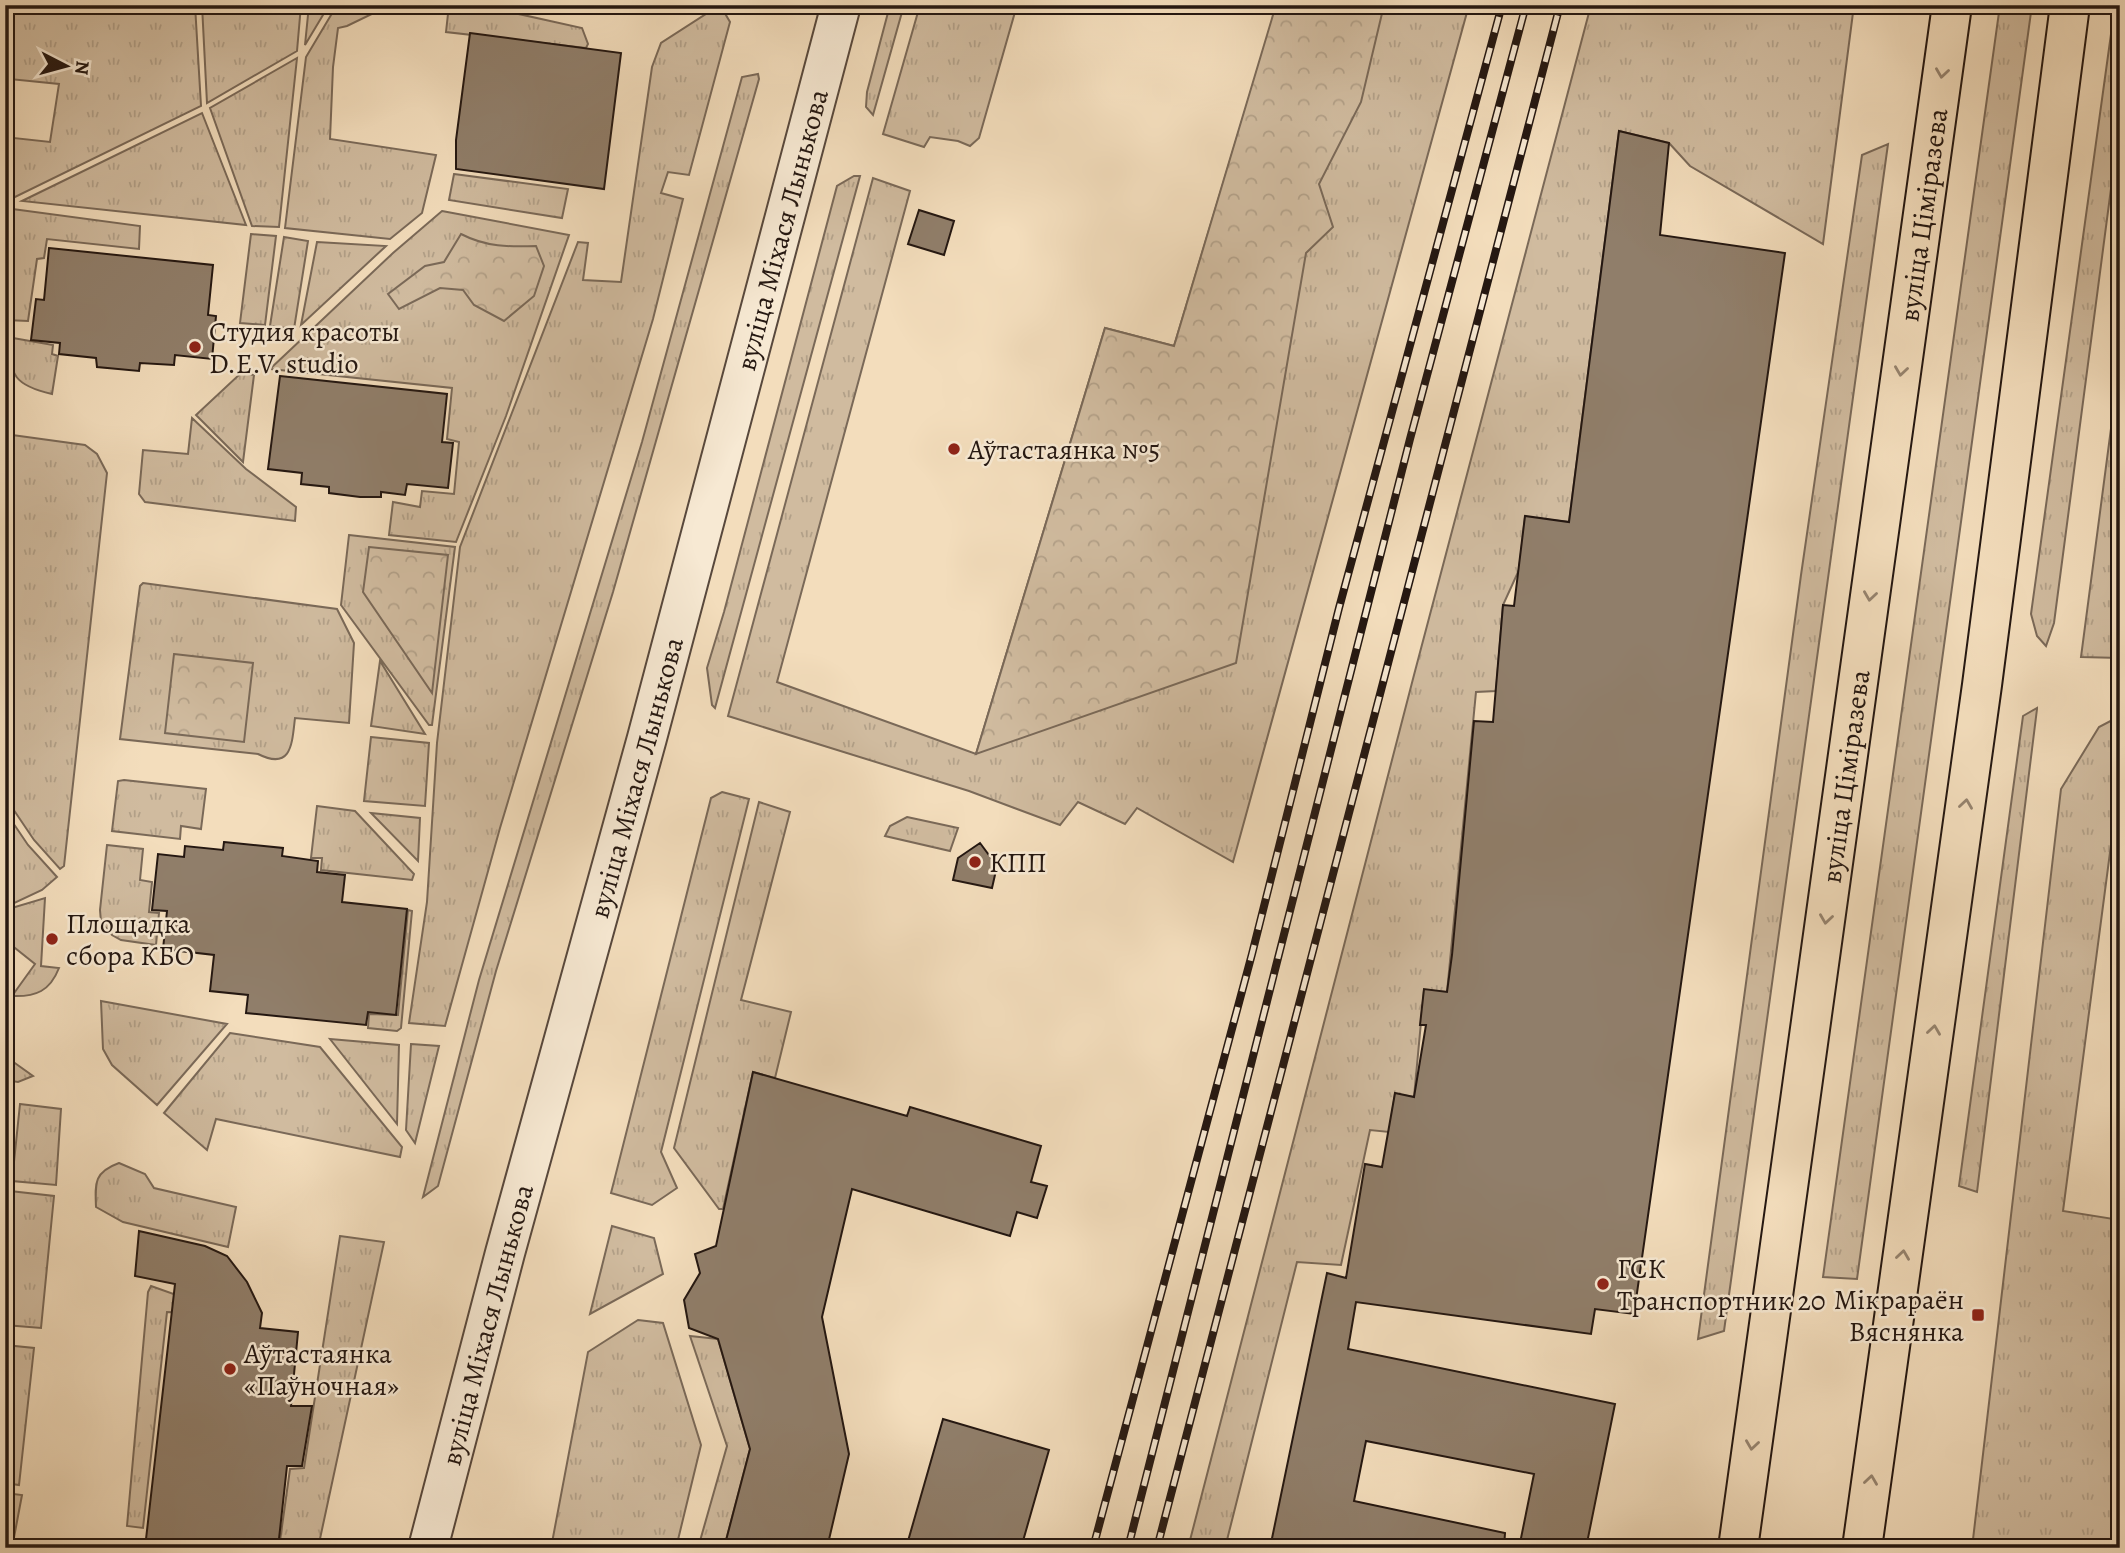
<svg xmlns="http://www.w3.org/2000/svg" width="2125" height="1553" font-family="Alegreya,serif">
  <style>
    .grass { fill: url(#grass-tufts); stroke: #7a6958; stroke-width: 2 }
    .forest { fill: url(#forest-crowns); stroke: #7a6958; stroke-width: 2 }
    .building { fill: #907e6a; stroke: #241711; stroke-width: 2 }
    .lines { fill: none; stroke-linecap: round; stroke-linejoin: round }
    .tertiary-casing { stroke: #58483c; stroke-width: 42 }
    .primary-casing { stroke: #241711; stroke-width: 42 }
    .tertiary { stroke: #f7e9d3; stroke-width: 38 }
    .primary { stroke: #f3ddbc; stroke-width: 38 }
    .rail-casing { stroke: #241711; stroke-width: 8 }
    .rail { stroke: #f7e9d3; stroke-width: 5; stroke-dasharray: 16; stroke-linecap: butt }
    .oneway { stroke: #96846f }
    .poi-dot { fill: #8f2418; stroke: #f7e9d3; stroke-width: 2.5 }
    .labels { text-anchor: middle; stroke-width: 5; stroke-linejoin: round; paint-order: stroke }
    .street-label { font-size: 28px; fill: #241711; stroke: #f7e9d3 }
    .poi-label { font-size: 28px; fill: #241711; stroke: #f7e9d3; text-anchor: start }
  </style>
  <defs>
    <pattern id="grass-tufts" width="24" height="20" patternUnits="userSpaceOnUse" patternTransform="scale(1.75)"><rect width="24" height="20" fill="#d0bb9f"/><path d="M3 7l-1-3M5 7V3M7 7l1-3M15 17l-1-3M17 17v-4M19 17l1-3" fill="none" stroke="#b2a088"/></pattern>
    <pattern id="forest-crowns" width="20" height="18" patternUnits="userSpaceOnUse" patternTransform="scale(1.75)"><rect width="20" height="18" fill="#d0bb9f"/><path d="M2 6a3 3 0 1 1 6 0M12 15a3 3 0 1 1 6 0" fill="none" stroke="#b2a088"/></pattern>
  </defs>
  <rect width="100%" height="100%" fill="#f3ddbc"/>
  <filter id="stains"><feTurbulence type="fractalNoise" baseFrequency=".00286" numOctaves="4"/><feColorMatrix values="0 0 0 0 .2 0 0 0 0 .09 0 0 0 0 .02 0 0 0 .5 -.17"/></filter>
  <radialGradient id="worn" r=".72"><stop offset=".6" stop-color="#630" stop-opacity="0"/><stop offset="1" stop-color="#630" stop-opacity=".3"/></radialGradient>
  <!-- grass -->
  <path class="grass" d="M 20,5 L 195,5 L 201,106 L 13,198 L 5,198 L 5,137 L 50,142 L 59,84 L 10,79 L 5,100 L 5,21 L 10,7 Z
    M 202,5 L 301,5 L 297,51 L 207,103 Z
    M 309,5 L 329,5 L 305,45 Z
    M 337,5 L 408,5 L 407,10 L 384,8 L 347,26 L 338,28 L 333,67 L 330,139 L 436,155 L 422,213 L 390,239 L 285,228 L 306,57 Z
    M 449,5 L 478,5 L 582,28 L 588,44 L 586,48 L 446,32 Z
    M 720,5 L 730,22 L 689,175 L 668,172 L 661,193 L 683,199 L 653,319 L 500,828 L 445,1026 L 409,1023 L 427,902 L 437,743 L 460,547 L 578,242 L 588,243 L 583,280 L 621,282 L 652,67 L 661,43 Z
    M 890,5 L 904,5 L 873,115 L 866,107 L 867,92 Z
    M 920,5 L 1017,5 L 979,138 L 970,146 L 958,141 L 930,137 L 924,147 L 883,134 Z
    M 1277,5 L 1469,5 L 1233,862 L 1137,808 L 1125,824 L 1078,802 L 1060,825 L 969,791 L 728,716 L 873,178 L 910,191 L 777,682 L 976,754 L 1105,328 L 1174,346 Z
    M 1591,5 L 1854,5 L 1823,244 L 1690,166 L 1669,143 L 1619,131 L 1569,522 L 1525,517 L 1519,570 L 1503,605 L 1496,691 L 1476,692 L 1447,992 L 1424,990 L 1414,1097 L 1395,1094 L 1389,1132 L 1370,1130 L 1341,1265 L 1297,1262 L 1225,1548 L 1188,1548 L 1414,675 Z
    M 2000,5 L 2032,5 L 1857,1279 L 1823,1277 Z
    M 2115,5 L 2120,5 L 2120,120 L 2054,623 L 2046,646 L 2037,636 L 2031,614 Z
    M 297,58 L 279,227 L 252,226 L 210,108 Z
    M 758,74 L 759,79 L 613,592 L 496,971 L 438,1186 L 423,1197 L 479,980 L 642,442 L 742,77 Z
    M 202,113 L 246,225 L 22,201 Z
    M 1888,144 L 1724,1331 L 1698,1339 L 1801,575 L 1862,155 Z
    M 454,174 L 568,189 L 562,218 L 449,200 Z
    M 854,176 L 860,176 L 715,708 L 712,705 L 707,668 L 724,612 L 837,186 Z
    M 5,208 L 140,226 L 139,249 L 47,239 L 44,258 L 37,259 L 28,321 L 6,320 Z
    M 442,211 L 569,235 L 506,416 L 456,542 L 389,535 L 393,502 L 420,507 L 422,491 L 454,494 L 459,442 L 447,439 L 452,388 L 270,369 L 393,253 Z
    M 251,234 L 276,236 L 265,325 L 240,323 Z
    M 284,237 L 308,241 L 294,329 L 270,326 Z
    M 317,242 L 386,246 L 301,325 Z
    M 13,338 L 53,345 L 52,354 L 58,356 L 52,394 C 17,386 6,376 13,338 Z
    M 2120,360 L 2120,658 L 2081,657 Z
    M 241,373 L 254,375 L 243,462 L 196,415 Z
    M 192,418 L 246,469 L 296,507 L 295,521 L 145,502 L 139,494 L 143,450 L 188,454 Z
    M 5,434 L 85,445 L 97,454 L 107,473 L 64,866 L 60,869 L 34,840 L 5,797 Z
    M 349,535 L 455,547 L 432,725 L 429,725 L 341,605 Z
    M 143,583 L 337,609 L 354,643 L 349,723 L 295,718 C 292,743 292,771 258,754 L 120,739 L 140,586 Z
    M 380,661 L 425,734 L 371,726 Z
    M 2037,708 L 2037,709 L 1977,1192 L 1959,1186 L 2023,716 Z
    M 2120,716 L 2120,823 L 2114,822 L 2063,1211 L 2120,1220 L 2120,1548 L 1972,1548 L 2061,789 L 2099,727 Z
    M 371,737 L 429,743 L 425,806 L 364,801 Z
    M 124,780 L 206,789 L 201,829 L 181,826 L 180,839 L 112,831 L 118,781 Z
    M 722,792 L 749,799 L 661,1152 L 677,1188 L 652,1205 L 611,1193 L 711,798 Z
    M 759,802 L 790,812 L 741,1000 L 791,1012 L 775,1078 L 753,1072 L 723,1209 L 719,1209 L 674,1148 Z
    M 317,806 L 355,811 L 414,874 L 412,880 L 321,870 L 322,858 L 311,858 Z
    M 5,811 L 28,845 L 57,877 L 42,890 L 8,906 L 5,905 Z
    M 371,813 L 420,818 L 418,861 Z
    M 907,817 L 958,828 L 950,851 L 885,836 L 890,826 Z
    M 107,845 L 143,849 L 140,880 L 152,882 L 149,912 L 159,913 L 156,945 L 121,940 L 112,935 L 101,922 L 100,910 Z
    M 45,898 L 41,966 L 59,968 C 50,991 36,997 12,996 L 35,964 L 5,940 L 5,910 Z
    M 408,910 L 412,911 L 401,1028 L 397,1031 L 368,1028 L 369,1014 L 398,1015 Z
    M 101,1001 L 227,1024 L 157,1105 L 112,1065 L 103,1049 Z
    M 230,1033 L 320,1047 L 402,1147 L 400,1157 L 216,1119 L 207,1150 L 164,1113 Z
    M 330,1039 L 399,1045 L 397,1124 Z
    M 411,1044 L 439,1046 L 415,1143 L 406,1130 Z
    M 5,1056 L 33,1076 L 18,1082 L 5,1080 Z
    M 20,1104 L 61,1109 L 56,1185 L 12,1181 Z
    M 119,1163 L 145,1174 L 154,1188 L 236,1207 L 228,1247 L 123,1222 L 96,1207 C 95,1183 94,1172 119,1163 Z
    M 10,1191 L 54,1196 L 41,1328 L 5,1325 L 5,1236 Z
    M 612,1226 L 654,1238 L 663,1274 L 590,1314 Z
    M 340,1236 L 384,1242 L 318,1548 L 279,1548 L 290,1469 L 304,1468 Z
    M 151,1286 L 185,1298 L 194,1313 L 167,1312 L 143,1528 L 127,1526 L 148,1292 Z
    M 638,1320 L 663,1323 L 701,1445 L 676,1548 L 551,1548 L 588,1352 Z
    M 690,1336 L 718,1339 L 750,1449 L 724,1548 L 698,1548 L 727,1446 Z
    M 5,1345 L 34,1348 L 19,1485 L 5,1483 Z
    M 5,1493 L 22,1495 L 12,1548 L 5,1548 Z"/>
  <!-- forest -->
  <path class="forest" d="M 1276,5 L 1384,5 L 1361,102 L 1319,184 L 1333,227 L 1306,253 L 1236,663 L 976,754 L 1105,328 L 1174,346 Z
    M 461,234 C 486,247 509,247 536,246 L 544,266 L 534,296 L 504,321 L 474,305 L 463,290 L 440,288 L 399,309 L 388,294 L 425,266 L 444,262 Z
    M 369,547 L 448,555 L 432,693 L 363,592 Z
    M 174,654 L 253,663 L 244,742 L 165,733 Z"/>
  <!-- building -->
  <path class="building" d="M 470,33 L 621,53 L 604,189 L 456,169 L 456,140 Z
    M 1619,131 L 1669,143 L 1660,235 L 1785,253 L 1634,1314 L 1595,1309 L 1591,1334 L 1356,1302 L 1348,1349 L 1615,1404 L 1586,1548 L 1519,1548 L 1534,1474 L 1366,1441 L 1354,1501 L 1505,1533 L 1504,1548 L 1270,1548 L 1327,1273 L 1346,1278 L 1365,1164 L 1382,1167 L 1395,1093 L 1414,1097 L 1426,1025 L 1420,1025 L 1424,989 L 1447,992 L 1452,955 L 1474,721 L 1493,722 L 1503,605 L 1514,606 L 1525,516 L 1569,522 Z
    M 919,210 L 954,221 L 944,255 L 908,244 Z
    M 49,248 L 213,265 L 208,315 L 216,316 L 212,359 L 175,355 L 174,365 L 140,363 L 139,371 L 97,367 L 96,358 L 59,354 L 60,343 L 31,340 L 36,299 L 44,300 Z
    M 280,376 L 447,394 L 442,442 L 453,443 L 448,488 L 407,484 L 405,495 L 381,492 L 381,497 L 360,497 L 329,493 L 329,487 L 301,484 L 302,473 L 268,469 Z
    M 224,842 L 283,848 L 282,856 L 318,861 L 317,872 L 345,875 L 342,902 L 407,909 L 396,1015 L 368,1012 L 366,1025 L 246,1013 L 248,995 L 210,991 L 214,955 L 163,949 L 167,911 L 152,910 L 158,854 L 184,857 L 185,846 L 223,850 Z
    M 980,843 L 997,866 L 992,888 L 953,880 L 958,858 Z
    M 753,1072 L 907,1116 L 910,1107 L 1041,1146 L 1031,1182 L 1047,1186 L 1037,1218 L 1017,1212 L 1010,1236 L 852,1189 L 822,1317 L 849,1454 L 827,1548 L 724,1548 L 750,1449 L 718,1339 L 689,1328 L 684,1300 L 700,1273 L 695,1254 L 716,1246 Z
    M 139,1231 L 205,1246 L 227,1256 L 247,1282 L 262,1313 L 260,1328 L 298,1332 L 291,1406 L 312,1406 L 302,1466 L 287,1466 L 278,1548 L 145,1548 L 175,1284 L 135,1276 Z
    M 943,1419 L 1049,1450 L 1021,1548 L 906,1548 Z"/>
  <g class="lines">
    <defs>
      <g id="tertiary">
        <path id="s1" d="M 428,1548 L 505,1253 L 647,738 L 841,5"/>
      </g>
      <g id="primary">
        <path id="s2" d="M 1738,1548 L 1952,5"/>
        <path d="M 1862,1548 L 1982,685 L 2070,5"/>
      </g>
    </defs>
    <!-- tertiary casing -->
    <use href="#tertiary" class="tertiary-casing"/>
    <!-- primary casing -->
    <use href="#primary" class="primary-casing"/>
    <!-- tertiary -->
    <use href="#tertiary" class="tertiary"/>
    <!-- primary -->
    <use href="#primary" class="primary"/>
    <defs>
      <path id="rail" d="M 1093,1548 L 1252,954 L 1339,608 L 1502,5
        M 1128,1548 L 1410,439 L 1526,5
        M 1157,1548 L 1560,5"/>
    </defs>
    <!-- rail casing -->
    <use href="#rail" class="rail-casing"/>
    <!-- rail -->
    <use href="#rail" class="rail"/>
  </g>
  <!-- one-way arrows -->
  <defs><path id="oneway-chevron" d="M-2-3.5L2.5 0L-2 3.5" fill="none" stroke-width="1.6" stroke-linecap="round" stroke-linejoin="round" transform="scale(1.75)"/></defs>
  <g class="oneway">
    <use href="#oneway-chevron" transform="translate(1942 73) rotate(98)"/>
    <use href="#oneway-chevron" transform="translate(1901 371) rotate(98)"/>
    <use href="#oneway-chevron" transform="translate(1870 596) rotate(98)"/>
    <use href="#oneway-chevron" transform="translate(1966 804) rotate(-82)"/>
    <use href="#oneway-chevron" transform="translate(1826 919) rotate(98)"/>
    <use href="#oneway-chevron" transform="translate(1934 1030) rotate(-82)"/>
    <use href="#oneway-chevron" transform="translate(1903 1255) rotate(-82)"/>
    <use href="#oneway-chevron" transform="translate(1752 1445) rotate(98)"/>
    <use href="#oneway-chevron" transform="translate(1871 1480) rotate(-82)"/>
  </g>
  <!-- markers -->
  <g class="poi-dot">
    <circle cx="195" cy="347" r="7"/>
    <circle cx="954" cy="449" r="7"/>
    <circle cx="975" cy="862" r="7"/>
    <circle cx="52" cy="939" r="7"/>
    <circle cx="1603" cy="1284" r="7"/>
    <rect x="1971" y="1308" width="14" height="14" rx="3.5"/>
    <circle cx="230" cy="1369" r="7"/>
  </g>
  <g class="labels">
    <!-- street labels -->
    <g class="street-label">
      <text dy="10" stroke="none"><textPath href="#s2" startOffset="1346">вуліца Ціміразева</textPath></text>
      <text dy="10" stroke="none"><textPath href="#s1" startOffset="1365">вуліца Міхася Лынькова</textPath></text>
      <text dy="10" stroke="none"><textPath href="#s1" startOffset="798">вуліца Міхася Лынькова</textPath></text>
      <text dy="10" stroke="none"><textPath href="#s2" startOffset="779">вуліца Ціміразева</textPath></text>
      <text dy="10" stroke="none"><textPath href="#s1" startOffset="231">вуліца Міхася Лынькова</textPath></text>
    </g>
    <!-- poi labels -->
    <g class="poi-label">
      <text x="209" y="341">Студия красоты<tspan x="209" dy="32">D.E.V. studio</tspan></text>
      <text x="968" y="459">Аўтастаянка №5</text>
      <text x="989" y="872">КПП</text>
      <text x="66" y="933">Площадка<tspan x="66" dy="32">сбора КБО</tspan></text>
      <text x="1617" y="1278">ГСК<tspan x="1617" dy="32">Транспортник 20</tspan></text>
      <text x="1964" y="1309" text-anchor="end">Мікрараён<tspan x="1964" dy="32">Вяснянка</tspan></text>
      <text x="244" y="1363">Аўтастаянка<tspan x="244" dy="32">«Паўночная»</tspan></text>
    </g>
  </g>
  <!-- margin -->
  <rect width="2125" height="1553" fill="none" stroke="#f3ddbc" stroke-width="28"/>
  <rect x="7" y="7" width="2111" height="1539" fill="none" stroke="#241711" stroke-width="3.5"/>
  <rect x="14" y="14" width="2097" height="1525" fill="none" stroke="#241711" stroke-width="2"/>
  <!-- north arrow -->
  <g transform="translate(66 66) rotate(96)" stroke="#f7e9d3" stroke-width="5" paint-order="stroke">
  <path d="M0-5L12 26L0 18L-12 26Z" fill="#241711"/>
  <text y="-10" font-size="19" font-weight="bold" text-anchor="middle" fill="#241711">N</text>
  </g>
  <rect width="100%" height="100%" filter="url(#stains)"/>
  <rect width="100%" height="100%" fill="url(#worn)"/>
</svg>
